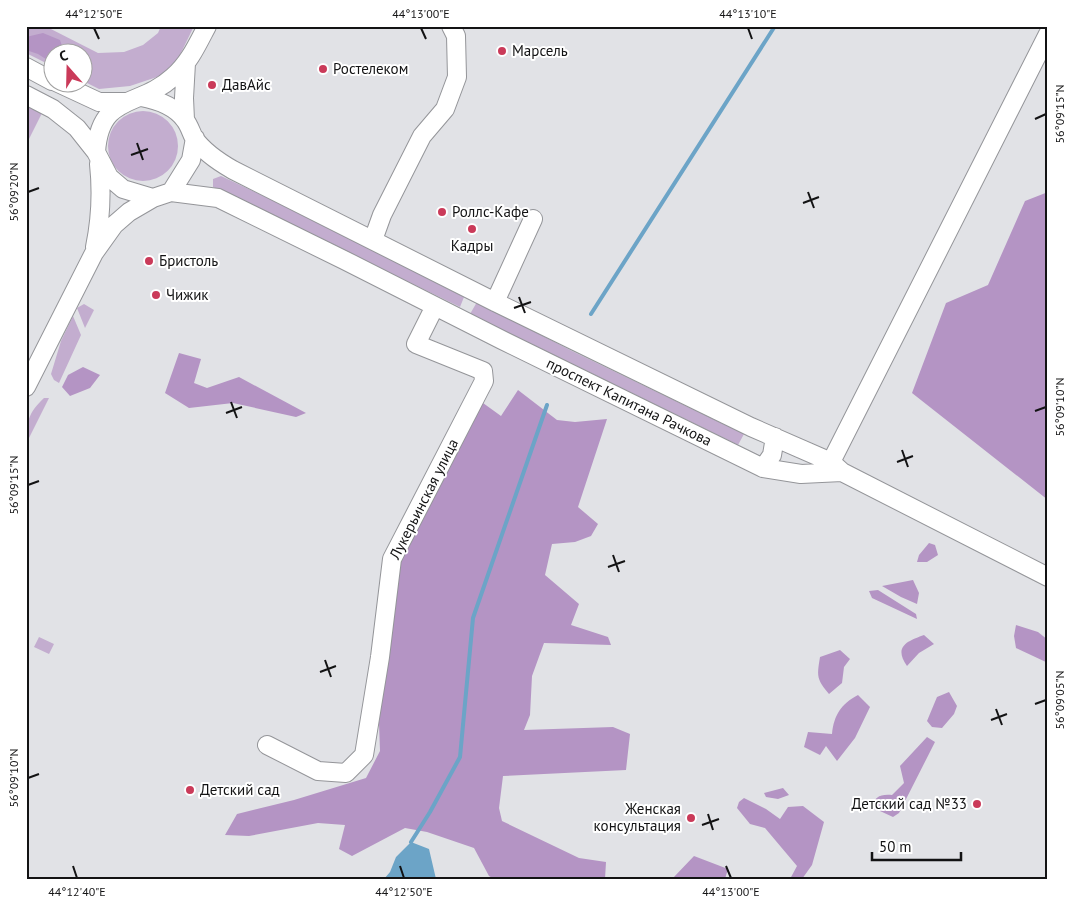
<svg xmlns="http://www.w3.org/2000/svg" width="1074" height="905" font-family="'PT Sans',sans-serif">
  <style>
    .green { fill: #c3adcf }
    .forest { fill: #b494c4 }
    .water { fill: #6ca4c7 }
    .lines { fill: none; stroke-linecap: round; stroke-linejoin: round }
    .stream { stroke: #6ca4c7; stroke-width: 4 }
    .minor-casing { stroke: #949599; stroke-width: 20 }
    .minor { stroke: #fff; stroke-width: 18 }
    .ticks { fill: none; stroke: #131314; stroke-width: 2 }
    .poi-dot { fill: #ca3a59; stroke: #fff; stroke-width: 2 }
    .labels { text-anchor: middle; stroke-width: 4; stroke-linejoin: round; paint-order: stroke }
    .poi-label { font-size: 15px; fill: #131314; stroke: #fff; text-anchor: start }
    .street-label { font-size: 15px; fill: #131314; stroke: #fff }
    .neatline { fill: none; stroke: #131314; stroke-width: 2 }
    .ticks-label { font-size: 12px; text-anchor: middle; fill: #131314 }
  </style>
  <rect width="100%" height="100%" fill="#e1e2e6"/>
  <!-- green -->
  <path class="green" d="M 26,26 L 45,26 L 98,53 L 124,52 L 143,45 L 158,33 L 161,26 L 194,26 L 179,57 L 163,75 L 130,86 L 99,89 L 83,81 L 82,52 L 52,52 L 52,66 L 26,53 Z
    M 26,103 L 43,111 L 26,145 Z
    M108 146a35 35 0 1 1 70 0a35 35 0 1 1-70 0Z
    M 221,176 L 295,211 L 464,297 L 460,307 L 213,187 L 213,179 Z
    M 477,302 L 572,351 L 744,434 L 738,445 L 470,314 Z
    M 84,304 L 94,310 L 85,328 L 77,308 Z
    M 73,316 L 81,335 L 59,383 L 54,380 L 51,374 L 61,341 Z
    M 44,398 L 49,398 L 26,444 C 26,423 28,413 44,398 Z
    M 39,637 L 54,644 L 49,654 L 34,647 Z"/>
  <!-- forest -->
  <path class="forest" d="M 43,33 L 60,40 L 64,52 L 52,52 L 52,63 L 38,54 L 26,50 L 26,37 Z
    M 1048,192 L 1048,500 L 912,393 L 946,303 L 988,285 L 1025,201 Z
    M 179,353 L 201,359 L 194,383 L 207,388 L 239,377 L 306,413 L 296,417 L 233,403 L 189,408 L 165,393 Z
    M 83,367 L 100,375 L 90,388 L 70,396 L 62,387 L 68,375 Z
    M 518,390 L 557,420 L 575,422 L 607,419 L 578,507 L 598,524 L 591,536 L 575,542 L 552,544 L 545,575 L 579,604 L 571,625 L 608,637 L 611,645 L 544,643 L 532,676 L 530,715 L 524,730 L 613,727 L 630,734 L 626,770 L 503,776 L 499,808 L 502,821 L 579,858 L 606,862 L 605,879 L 494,879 L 489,876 L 474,848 L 427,832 L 405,828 L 352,856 L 339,849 L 345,825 L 318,823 L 249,836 L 225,835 L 237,814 L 294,800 L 366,778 L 380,751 L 379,723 L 394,565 L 483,403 L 501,416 Z
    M 929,543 L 935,545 L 938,555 L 927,562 L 917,562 L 919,555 Z
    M 913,580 L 919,593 L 917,604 L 901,597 L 882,586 Z
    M 878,590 L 916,614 L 917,619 L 872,598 L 869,591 Z
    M 1016,625 L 1038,632 L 1048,640 L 1048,663 L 1016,648 L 1014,636 Z
    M 924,635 L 934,644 L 919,653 L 907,666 C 893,646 908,641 924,635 Z
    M 840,650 L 850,659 L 844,667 L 842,683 L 829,694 C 816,679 817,676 820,657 Z
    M 949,692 L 957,706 L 954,714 L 942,728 L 932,727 L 927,721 L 937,697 Z
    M 858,695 L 870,707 L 855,738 L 837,761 L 826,746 L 820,755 L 804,747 L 808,732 L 832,734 C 834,715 841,704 858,695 Z
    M 927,737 L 935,742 L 899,813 L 893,817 L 880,811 L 869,808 C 876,797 879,794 892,795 L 904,783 L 900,766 Z
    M 783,788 L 789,795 L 778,799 L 766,797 L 764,793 Z
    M 744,798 L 766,809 L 780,819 L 788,807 L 803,806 L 824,822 L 812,865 L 802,879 L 790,879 L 797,866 L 765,828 L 750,824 L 737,808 L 739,802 Z
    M 694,856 L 728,869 L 725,879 L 674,879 L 673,878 Z"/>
  <!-- water -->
  <path class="water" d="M 411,842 L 429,849 L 436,879 L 384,879 L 390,872 L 396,857 Z"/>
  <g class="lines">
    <!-- stream -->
    <path class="stream" d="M 591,314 L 775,26
      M 411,842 L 430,812 L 460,757 L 473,618 L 547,405"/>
    <defs>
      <path id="minor" d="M 26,67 L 52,81
        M 56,82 L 99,102 L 126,102
        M 26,95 L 53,109 L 77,128 L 96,152 L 109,177 L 123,189 L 153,198
        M 141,97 C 157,100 175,106 185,120 C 189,125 191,132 194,138 C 203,151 219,162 233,170 L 495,302 L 751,427 L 831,462 L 842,472
        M 185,120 L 184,98 L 186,63
        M 96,152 C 100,93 139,108 173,77 C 189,63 197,45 207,26
        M 171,192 L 191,160 L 195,138
        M 373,240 L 382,215 L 422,136 L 445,109 L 457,77 L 456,36 L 451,26
        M 95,247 C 101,218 102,192 99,164
        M 495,302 L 533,219
        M 26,387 L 94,253 L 114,225 L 129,212 L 153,198 L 171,192 L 218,198 L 344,260 L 502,340 L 763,468 L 801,474 L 842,472 L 1048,577
        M 831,462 L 1048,34
        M 763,468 L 772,455 L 775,437
        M 267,745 L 318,771 L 346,773 L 364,755 L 380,657 L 392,559 L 484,381 L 483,371 L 416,344 L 435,306"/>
    </defs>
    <!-- minor casing -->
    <use href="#minor" class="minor-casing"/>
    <!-- minor -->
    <use href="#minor" class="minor"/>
  </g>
  <!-- ticks -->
  <path class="ticks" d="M 94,28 L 99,39M 421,28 L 426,39M 748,28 L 752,39M 1035,119 L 1046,114M 137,143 L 143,160M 131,155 L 148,149M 28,192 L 39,188M 808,192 L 814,208M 803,203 L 819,197M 519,297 L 525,313M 514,308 L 531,302M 231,402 L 237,418M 1035,411 L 1046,407M 226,413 L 242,407M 902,450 L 908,467M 897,462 L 913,456M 28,485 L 39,481M 613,555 L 619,572M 608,567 L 625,561M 325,660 L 331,677M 320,672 L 336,666M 1035,704 L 1046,700M 996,709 L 1002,725M 991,720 L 1007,714M 28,778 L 39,774M 708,814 L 713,830M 702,825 L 719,819M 73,866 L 77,878M 400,866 L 404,878M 726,866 L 731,878"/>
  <!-- markers -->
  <g class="poi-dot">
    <circle cx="502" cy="51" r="5"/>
    <circle cx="323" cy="69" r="5"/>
    <circle cx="212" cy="85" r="5"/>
    <circle cx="442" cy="212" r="5"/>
    <circle cx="472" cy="229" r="5"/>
    <circle cx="149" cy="261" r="5"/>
    <circle cx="156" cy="295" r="5"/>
    <circle cx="190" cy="790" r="5"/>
    <circle cx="977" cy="804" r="5"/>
    <circle cx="691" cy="818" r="5"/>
  </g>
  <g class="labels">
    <!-- poi labels -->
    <g class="poi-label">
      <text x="512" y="56">Марсель</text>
      <text x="333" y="74">Ростелеком</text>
      <text x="222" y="90">ДавАйс</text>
      <text x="452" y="217">Роллс-Кафе</text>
      <text x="472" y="251" text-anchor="middle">Кадры</text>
      <text x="159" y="266">Бристоль</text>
      <text x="166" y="300">Чижик</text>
      <text x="200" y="795">Детский сад</text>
      <text x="967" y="809" text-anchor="end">Детский сад №33</text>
      <text x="681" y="814" text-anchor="end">Женская<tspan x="681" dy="17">консультация</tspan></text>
    </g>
    <!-- street labels -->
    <g class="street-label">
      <text transform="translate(629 402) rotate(26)" y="5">проспект Капитана Рачкова</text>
      <text transform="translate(424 499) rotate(-63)" y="5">Лукерьинская улица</text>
    </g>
  </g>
  <!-- border -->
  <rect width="1074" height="905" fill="none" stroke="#ffffff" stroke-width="55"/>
  <!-- north arrow -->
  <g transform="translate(68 68) rotate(340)"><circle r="24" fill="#ffffff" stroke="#a1a1a1"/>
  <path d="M0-4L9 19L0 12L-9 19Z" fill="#ca3a59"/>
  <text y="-8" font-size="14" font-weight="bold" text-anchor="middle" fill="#131314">С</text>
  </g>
  <!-- scale -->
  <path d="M872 852v8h89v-8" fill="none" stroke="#131314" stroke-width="2.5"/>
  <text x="879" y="852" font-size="15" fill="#131314" stroke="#ffffff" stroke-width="4" paint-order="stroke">50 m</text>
  <rect x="28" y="28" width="1018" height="850" class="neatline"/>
  <g class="ticks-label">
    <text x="94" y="18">44°12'50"E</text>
    <text x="421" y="18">44°13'00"E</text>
    <text x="748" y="18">44°13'10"E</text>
    <text transform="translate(1060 114) rotate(-90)" y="4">56°09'15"N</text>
    <text transform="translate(14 192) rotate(-90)" y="4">56°09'20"N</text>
    <text transform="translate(1060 407) rotate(-90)" y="4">56°09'10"N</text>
    <text transform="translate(14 485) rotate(-90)" y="4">56°09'15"N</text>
    <text transform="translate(1060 700) rotate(-90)" y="4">56°09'05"N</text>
    <text transform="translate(14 778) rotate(-90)" y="4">56°09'10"N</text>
    <text x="77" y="896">44°12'40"E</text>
    <text x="404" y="896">44°12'50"E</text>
    <text x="731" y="896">44°13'00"E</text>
  </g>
</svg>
